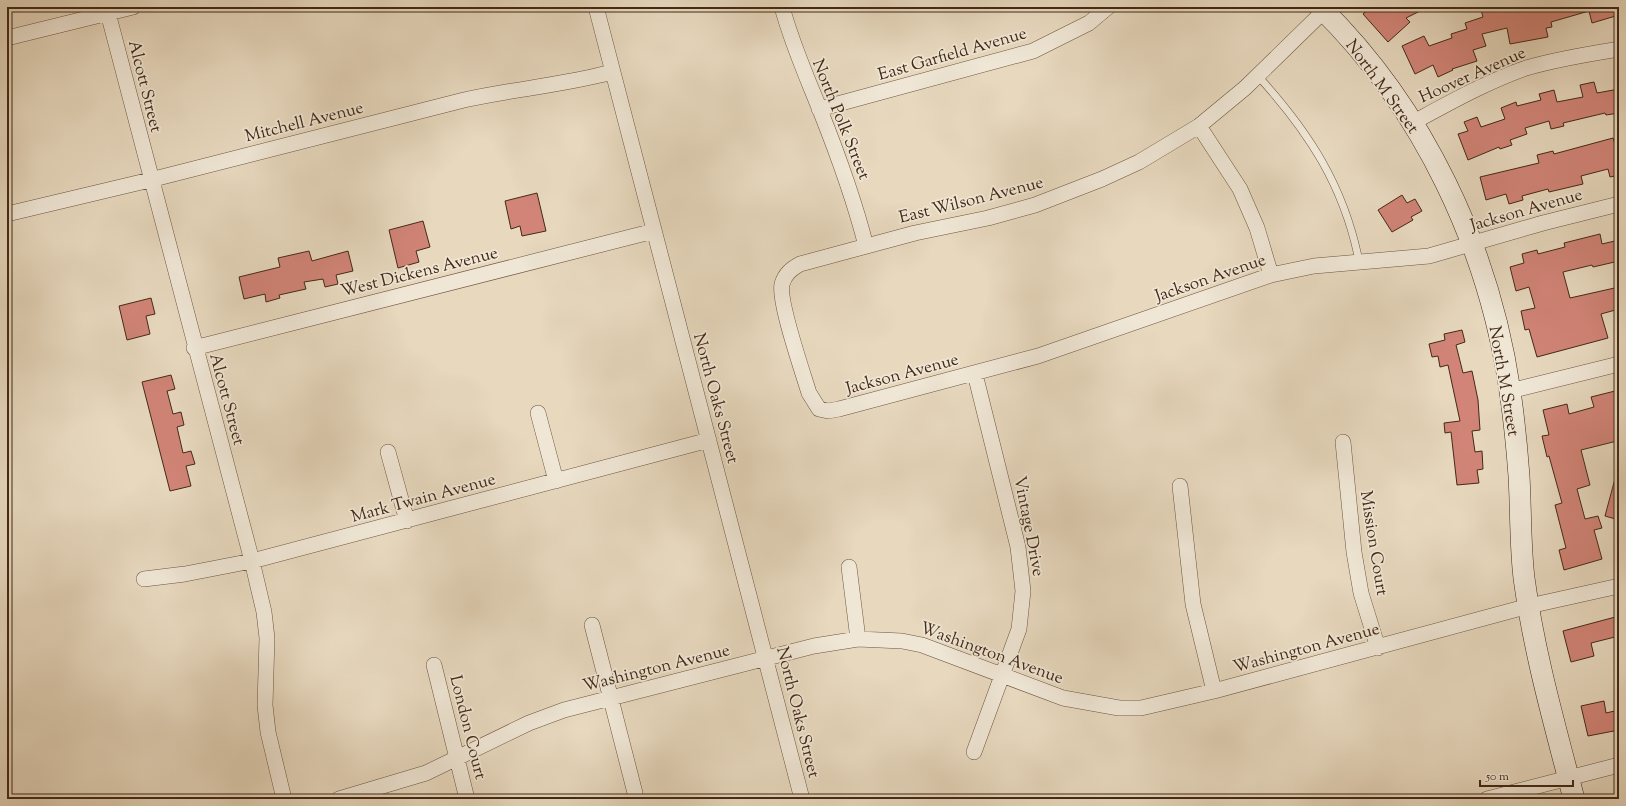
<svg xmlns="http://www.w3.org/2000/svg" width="1626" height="806" font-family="'Sorts Mill Goudy',serif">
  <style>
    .building { fill: #d18477; stroke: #432916 }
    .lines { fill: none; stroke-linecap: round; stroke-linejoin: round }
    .lane-casing { stroke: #6c5540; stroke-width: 8 }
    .street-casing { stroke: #6c5540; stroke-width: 16 }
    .secondary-casing { stroke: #432916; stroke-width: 22 }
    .lane { stroke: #efe6d5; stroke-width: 7 }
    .street { stroke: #efe6d5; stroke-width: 15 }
    .secondary { stroke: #efe6d5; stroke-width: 21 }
    .labels { text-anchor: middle; stroke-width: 3.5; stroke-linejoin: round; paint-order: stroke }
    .street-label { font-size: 17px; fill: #432916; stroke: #efe6d5 }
  </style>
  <rect width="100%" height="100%" fill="#e7d8be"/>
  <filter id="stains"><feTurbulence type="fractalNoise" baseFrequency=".005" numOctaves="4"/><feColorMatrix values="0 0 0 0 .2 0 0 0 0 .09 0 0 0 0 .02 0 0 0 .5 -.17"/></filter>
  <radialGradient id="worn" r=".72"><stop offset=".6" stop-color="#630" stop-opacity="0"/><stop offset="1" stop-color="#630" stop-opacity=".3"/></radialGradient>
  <!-- building -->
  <path class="building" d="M 1371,7 L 1376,7 L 1381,12 L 1387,7 L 1428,7 L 1406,18 L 1410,22 L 1388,42 L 1363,14 Z
    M 1494,7 L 1619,7 L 1619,15 L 1592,23 L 1589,11 L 1551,22 L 1552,27 L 1546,28 L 1548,37 L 1510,44 L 1507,28 L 1482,34 L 1486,46 L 1473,50 L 1477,61 L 1452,69 L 1453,70 L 1438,77 L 1433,65 L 1415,74 L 1402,46 L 1424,36 L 1429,46 L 1452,38 L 1451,34 L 1467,29 L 1465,23 L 1483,17 L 1481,10 Z
    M 1594,82 L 1597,93 L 1619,89 L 1619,113 L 1606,115 L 1605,113 L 1563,123 L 1564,126 L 1551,129 L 1549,121 L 1525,128 L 1527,134 L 1510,140 L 1512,145 L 1500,149 L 1499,147 L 1468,160 L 1458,134 L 1468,131 L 1464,122 L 1477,117 L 1481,127 L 1505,119 L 1501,108 L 1516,102 L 1517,106 L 1541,100 L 1539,94 L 1554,90 L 1557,102 L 1583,97 L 1580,85 Z
    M 1613,138 L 1615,144 L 1619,143 L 1619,175 L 1610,177 L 1608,169 L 1581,176 L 1583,184 L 1549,192 L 1548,189 L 1522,196 L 1523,200 L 1509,204 L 1506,194 L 1486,200 L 1480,177 L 1539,163 L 1537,155 L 1553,151 L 1554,154 Z
    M 537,193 L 546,231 L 522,236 L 520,226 L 511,229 L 505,201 Z
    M 1402,195 L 1407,203 L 1415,199 L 1422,211 L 1411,217 L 1413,220 L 1392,232 L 1378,210 Z
    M 423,221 L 430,247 L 416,251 L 419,262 L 398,268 L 389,230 Z
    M 1600,234 L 1602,244 L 1619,240 L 1619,261 L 1593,267 L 1592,265 L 1563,272 L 1570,298 L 1619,287 L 1619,309 L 1601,314 L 1608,338 L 1537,357 L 1529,329 L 1525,330 L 1521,311 L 1535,308 L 1529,287 L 1516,291 L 1510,267 L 1524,263 L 1522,254 L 1537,250 L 1538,254 L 1565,247 L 1564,243 Z
    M 309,251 L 312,261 L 348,251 L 353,271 L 336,275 L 338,284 L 325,287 L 323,279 L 304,282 L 306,289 L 279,295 L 280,298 L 266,302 L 265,294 L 244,299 L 239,277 L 280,267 L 278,258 Z
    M 151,298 L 155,314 L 146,316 L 150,334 L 127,340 L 119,306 Z
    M 1462,330 L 1465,342 L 1456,345 L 1463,373 L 1472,371 L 1478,400 L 1480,430 L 1472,431 L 1475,452 L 1482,451 L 1483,469 L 1477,470 L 1479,483 L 1457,485 L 1451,432 L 1445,433 L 1444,423 L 1460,421 L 1448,365 L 1440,367 L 1438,356 L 1432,357 L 1429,344 L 1445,340 L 1444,334 Z
    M 171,375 L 175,389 L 167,391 L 173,414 L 181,412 L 184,425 L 177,427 L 183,453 L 191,451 L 195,464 L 186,466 L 191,486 L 170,491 L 142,382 Z
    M 1615,391 L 1619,408 L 1619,438 L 1616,439 L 1617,441 L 1581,450 L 1590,485 L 1577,489 L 1585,519 L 1598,516 L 1602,528 L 1594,530 L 1602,559 L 1564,570 L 1559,550 L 1566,548 L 1555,505 L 1562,503 L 1549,456 L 1547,457 L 1542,436 L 1549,435 L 1543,410 L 1567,404 L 1569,414 L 1594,407 L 1591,397 Z
    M 1616,475 L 1619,476 L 1619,520 L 1605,516 Z
    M 1619,616 L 1619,636 L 1591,643 L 1594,656 L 1571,662 L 1563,631 Z
    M 1604,701 L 1606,713 L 1619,710 L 1619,730 L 1588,736 L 1581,706 Z"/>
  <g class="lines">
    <defs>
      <path id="lane" d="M 1258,76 C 1309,132 1344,186 1359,261"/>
      <path id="street" d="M 596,7 L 802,799
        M 782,7 C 792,44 806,75 820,110 C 838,155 854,199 866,246
        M 1328,7 L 1245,88 L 1199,126 L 1139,162 L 1102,179 L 1035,205 L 988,218 L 915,233 L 800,264 C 791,269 785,274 782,284 C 778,301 803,373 809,393 L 819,409 L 828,411 L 839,409 L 1038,356 L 1271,275 L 1314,266 L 1429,256 L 1543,223 L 1619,204
        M 108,13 L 252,561 L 264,612 L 267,638 L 265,705 L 268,732 L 284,799
        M 7,38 L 133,7
        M 819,109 L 1033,51 L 1089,23 L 1108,7
        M 1412,123 C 1449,103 1486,82 1526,68 C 1556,59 1588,54 1619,49
        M 1199,126 L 1240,189 L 1257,228 L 1271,275
        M 7,214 L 150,180 L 464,100 C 513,89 564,85 612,72
        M 194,348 L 654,231
        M 1510,391 L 1619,364
        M 538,413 L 556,481
        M 1343,442 L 1354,552 L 1361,593 L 1378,648
        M 388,452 L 407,521
        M 1180,486 L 1193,604 L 1214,691
        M 849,567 L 858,639
        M 144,579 L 185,574 L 252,561 L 709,440
        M 592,625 L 635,793
        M 434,665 L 467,799
        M 974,752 L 1019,629 L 1023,591 L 1018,547 L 975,374
        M 339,799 L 426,773 L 529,723 L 564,710 L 814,646 L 858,639 L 902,641 L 922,645 L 1063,698 L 1119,708 L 1141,708 L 1214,691 L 1529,606 L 1619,586
        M 1487,799 L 1619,765"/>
      <path id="secondary" d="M 1320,7 C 1424,109 1489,248 1510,391 C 1514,419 1517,448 1519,476 C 1521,510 1520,544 1524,578 C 1534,653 1555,726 1574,799"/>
    </defs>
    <!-- lane casing -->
    <use href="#lane" class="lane-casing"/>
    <!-- street casing -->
    <use href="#street" class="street-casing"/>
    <!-- secondary casing -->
    <use href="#secondary" class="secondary-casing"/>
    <!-- lane -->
    <use href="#lane" class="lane"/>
    <!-- street -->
    <use href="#street" class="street"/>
    <!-- secondary -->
    <use href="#secondary" class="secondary"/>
  </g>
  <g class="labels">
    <!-- street labels -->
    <g class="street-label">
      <text transform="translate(952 53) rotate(-16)" y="6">East Garfield Avenue</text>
      <text transform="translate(1472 74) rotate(-24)" y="6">Hoover Avenue</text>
      <text transform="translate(146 86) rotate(76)" y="6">Alcott Street</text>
      <text transform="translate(1383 86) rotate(54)" y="6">North M Street</text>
      <text transform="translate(842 119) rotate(68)" y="6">North Polk Street</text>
      <text transform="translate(304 121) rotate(-14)" y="6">Mitchell Avenue</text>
      <text transform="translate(971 199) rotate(-14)" y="6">East Wilson Avenue</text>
      <text transform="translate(1526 209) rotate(-16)" y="6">Jackson Avenue</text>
      <text transform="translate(419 271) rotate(-14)" y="6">West Dickens Avenue</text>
      <text transform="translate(1210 277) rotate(-19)" y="6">Jackson Avenue</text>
      <text transform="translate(902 373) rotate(-15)" y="6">Jackson Avenue</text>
      <text transform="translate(1505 381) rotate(80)" y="6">North M Street</text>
      <text transform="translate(717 398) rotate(75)" y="6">North Oaks Street</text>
      <text transform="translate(228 399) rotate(75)" y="6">Alcott Street</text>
      <text transform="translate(423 497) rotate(-15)" y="6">Mark Twain Avenue</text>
      <text transform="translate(1030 526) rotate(79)" y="6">Vintage Drive</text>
      <text transform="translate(1375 543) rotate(81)" y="6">Mission Court</text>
      <text transform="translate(1306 647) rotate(-15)" y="6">Washington Avenue</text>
      <text transform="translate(992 652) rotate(20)" y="6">Washington Avenue</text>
      <text transform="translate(656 667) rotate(-14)" y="6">Washington Avenue</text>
      <text transform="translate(799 712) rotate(76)" y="6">North Oaks Street</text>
      <text transform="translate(469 727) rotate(76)" y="6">London Court</text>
    </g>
  </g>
  <!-- margin -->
  <rect width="1626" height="806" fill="none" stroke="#e7d8be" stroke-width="24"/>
  <rect x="8" y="8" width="1610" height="790" fill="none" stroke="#432916" stroke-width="2"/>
  <rect x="12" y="12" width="1602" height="782" fill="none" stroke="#432916"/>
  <!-- scale -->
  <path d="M1480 780v6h93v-6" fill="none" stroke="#432916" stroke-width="2"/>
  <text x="1486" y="780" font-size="12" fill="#432916" stroke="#efe6d5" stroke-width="3" paint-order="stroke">50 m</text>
  <rect width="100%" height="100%" filter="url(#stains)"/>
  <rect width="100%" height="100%" fill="url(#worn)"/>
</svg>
